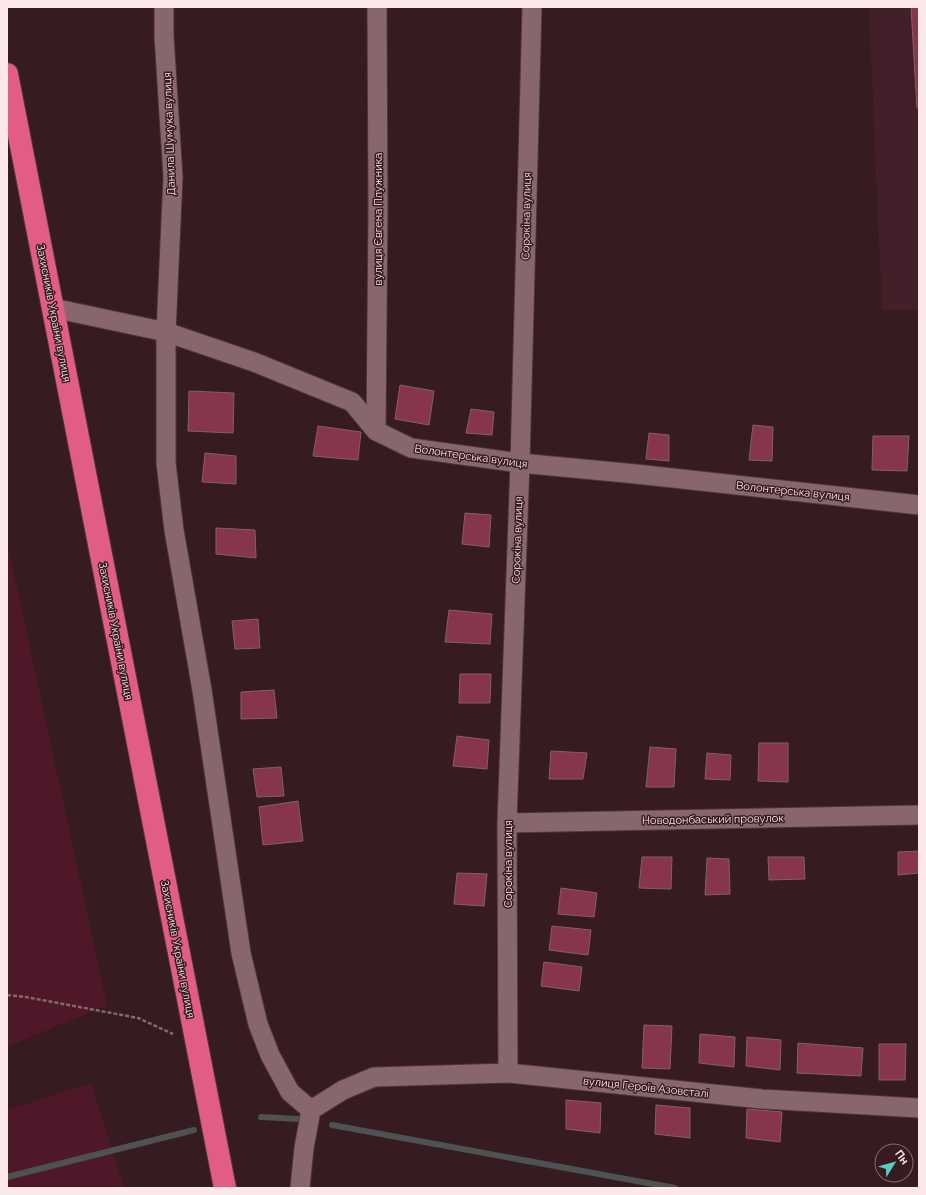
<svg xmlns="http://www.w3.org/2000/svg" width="926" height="1195" font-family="Raleway,sans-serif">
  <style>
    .built { fill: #432029 }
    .green { fill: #4f1829 }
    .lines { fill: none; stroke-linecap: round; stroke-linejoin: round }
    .stream { stroke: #4e5252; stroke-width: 6 }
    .building { fill: #87354d; stroke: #826067 }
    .street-casing { stroke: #4d373c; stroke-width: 21 }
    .highway-casing { stroke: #4d373c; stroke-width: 24 }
    .path { stroke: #82696e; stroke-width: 2.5; stroke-dasharray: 4 2; stroke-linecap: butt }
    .street { stroke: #88666d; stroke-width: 19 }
    .highway { stroke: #e15d84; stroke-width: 22 }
    .labels { text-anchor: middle; stroke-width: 3; stroke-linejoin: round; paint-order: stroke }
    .street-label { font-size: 11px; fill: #fce7eb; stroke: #361b21 }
  </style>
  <rect width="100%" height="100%" fill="#361b21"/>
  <!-- built -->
  <path class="built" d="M 869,7 L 919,7 L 919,310 L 882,310 Z"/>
  <!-- green -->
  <path class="green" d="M 7,541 L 107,1005 L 7,1047 Z
    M 91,1083 L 124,1188 L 7,1188 L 7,1110 Z"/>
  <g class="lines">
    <!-- stream -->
    <path class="stream" d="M 261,1117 L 299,1119
      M 332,1125 L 675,1188
      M 7,1177 L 194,1130"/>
  </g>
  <!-- building -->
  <path class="building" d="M 911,7 L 919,7 L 919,108 L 917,108 Z
    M 400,385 L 434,391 L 429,425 L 395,419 Z
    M 189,391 L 234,393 L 233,433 L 188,431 Z
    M 471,409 L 494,412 L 492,435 L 466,433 Z
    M 753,425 L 773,427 L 772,461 L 749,460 Z
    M 318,426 L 361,432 L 358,460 L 313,456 Z
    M 649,433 L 669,435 L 669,461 L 646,459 Z
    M 873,436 L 909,436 L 907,471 L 872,470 Z
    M 205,453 L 236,456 L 236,484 L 202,482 Z
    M 465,513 L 491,515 L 489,547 L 462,544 Z
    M 216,528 L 255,530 L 256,558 L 216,554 Z
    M 449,610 L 492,614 L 490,644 L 445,642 Z
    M 258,619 L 260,648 L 235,649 L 232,621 Z
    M 460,674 L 491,674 L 490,703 L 459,703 Z
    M 274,690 L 277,718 L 241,719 L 241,692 Z
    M 457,736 L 489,740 L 487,769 L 453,766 Z
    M 759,743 L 788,743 L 788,782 L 758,781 Z
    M 650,747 L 676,749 L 674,787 L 646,787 Z
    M 551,751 L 587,753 L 583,779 L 549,779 Z
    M 707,753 L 731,755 L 730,780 L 705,779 Z
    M 281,767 L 284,796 L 257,797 L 253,769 Z
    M 298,801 L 303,841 L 263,845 L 259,807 Z
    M 919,851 L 919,873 L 898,875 L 898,852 Z
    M 642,857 L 672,857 L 671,889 L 639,888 Z
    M 768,857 L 804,857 L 805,879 L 769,880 Z
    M 707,858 L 729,859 L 730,894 L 705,895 Z
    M 457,873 L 487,874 L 484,906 L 454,904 Z
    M 561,888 L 597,893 L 594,917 L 558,914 Z
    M 552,926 L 591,930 L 588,955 L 549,950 Z
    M 544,962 L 582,967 L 579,991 L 541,986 Z
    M 644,1025 L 672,1026 L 670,1069 L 642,1068 Z
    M 700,1034 L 735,1037 L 734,1067 L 699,1063 Z
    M 747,1037 L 781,1040 L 780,1070 L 746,1066 Z
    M 798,1043 L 863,1048 L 861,1076 L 797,1073 Z
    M 879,1044 L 906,1044 L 905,1080 L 879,1080 Z
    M 566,1100 L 601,1103 L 600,1133 L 566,1129 Z
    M 656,1105 L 690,1108 L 690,1138 L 655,1134 Z
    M 747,1109 L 782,1112 L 780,1142 L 746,1138 Z"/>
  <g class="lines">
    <defs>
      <path id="street" d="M 164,7 L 164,36 L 173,177 L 166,332 L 166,463 L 174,530 L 202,690 L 241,953 L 258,1024 L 270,1055 L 290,1092 L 311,1110
        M 53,308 L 166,332 L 254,362 L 352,402 L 376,431 L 411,448 L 520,463 L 636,474 L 919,505
        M 376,431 L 378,209 L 377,7
        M 507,823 L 919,815
        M 508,1073 L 507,823 L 520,463 L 532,7
        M 311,1110 L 343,1090 L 374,1077 L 508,1073 L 762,1099 L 919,1108
        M 300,1188 L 304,1148 L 311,1110"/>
      <path id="highway" d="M 7,74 L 225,1188"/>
    </defs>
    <!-- street casing -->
    <use href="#street" class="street-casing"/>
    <!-- highway casing -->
    <use href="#highway" class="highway-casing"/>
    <!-- path -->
    <path class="path" d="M 7,995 L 26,997 L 138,1018 L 173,1034"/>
    <!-- street -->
    <use href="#street" class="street"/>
    <!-- highway -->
    <use href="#highway" class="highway"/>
  </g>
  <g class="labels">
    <!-- street labels -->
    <g class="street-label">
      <text transform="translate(169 134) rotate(-92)" y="4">Данила Шумука вулиця</text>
      <text transform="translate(526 216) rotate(-89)" y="4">Сорокіна вулиця</text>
      <text transform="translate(378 219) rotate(-90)" y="4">вулиця Євгена Плужника</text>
      <text transform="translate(54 313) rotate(79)" y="4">Захисників України вулиця</text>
      <text transform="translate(471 456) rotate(8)" y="4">Волонтерська вулиця</text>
      <text transform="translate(793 491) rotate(6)" y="4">Волонтерська вулиця</text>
      <text transform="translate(517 540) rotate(-88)" y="4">Сорокіна вулиця</text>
      <text transform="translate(116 631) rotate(79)" y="4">Захисників України вулиця</text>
      <text transform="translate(713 819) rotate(-1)" y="4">Новодонбаський провулок</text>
      <text transform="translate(508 864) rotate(-90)" y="4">Сорокіна вулиця</text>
      <text transform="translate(178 949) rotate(79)" y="4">Захисників України вулиця</text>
      <text transform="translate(646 1087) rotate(6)" y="4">вулиця Героїв Азовсталі</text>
    </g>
  </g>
  <!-- border -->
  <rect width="926" height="1195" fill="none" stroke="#fce7eb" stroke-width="16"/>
  <!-- north arrow -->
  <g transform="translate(894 1163) rotate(53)"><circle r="19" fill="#361b21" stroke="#856d72"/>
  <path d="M0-3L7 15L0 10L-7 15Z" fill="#55cdc6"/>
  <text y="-6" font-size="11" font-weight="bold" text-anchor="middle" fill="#fce7eb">Пн</text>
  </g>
</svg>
